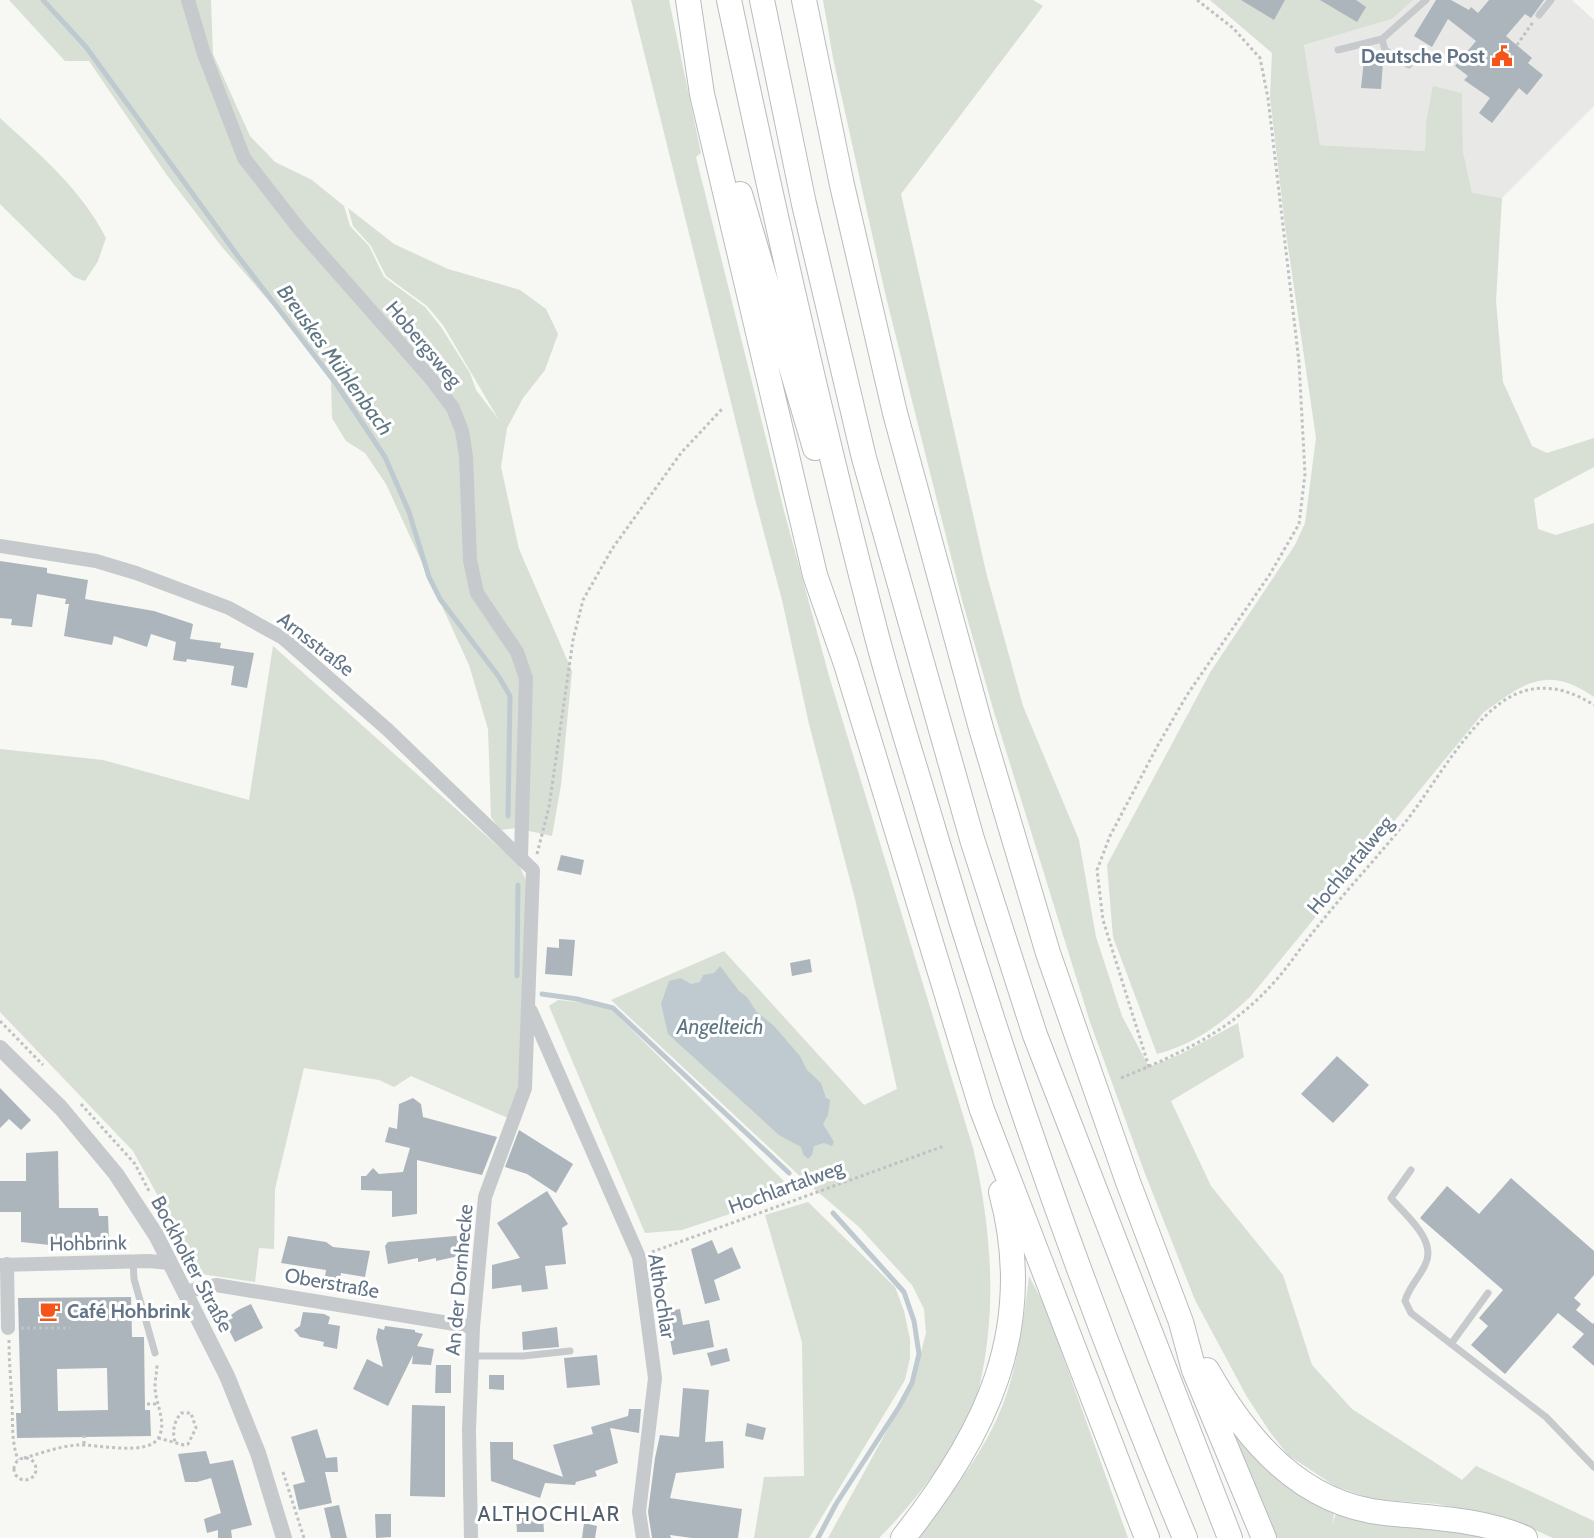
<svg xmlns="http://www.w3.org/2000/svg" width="1594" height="1538" font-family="Cabin,sans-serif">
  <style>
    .built { fill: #e8e9e7 }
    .green { fill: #d8dfd4 }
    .water { fill: #bfcad0 }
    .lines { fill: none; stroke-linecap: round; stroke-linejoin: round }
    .stream { stroke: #bfcad0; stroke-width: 5 }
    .building { fill: #acb5bb; fill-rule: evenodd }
    .motorway-casing { stroke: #b8bcbf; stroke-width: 26 }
    .path { stroke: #bfc2c4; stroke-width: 3; stroke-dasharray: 3 3; stroke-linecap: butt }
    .service { stroke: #c6cacd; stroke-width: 7 }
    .minor { stroke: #c6cacd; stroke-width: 14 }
    .tertiary { stroke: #c6cacd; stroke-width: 16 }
    .motorway { stroke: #fff; stroke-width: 24 }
    .labels { text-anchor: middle; stroke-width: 6; stroke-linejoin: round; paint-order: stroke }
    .poi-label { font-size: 20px; font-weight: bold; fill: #637587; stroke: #fff; text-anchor: end }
    .street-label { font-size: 20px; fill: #637587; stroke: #fff }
    .water-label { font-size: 21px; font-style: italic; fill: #5f7783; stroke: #fff }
    .neighbourhood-label { font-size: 21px; letter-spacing: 1.5px; fill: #525f6c; stroke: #fff }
  </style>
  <rect width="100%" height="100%" fill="#f7f7f3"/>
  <!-- built -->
  <path class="built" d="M 1413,0 L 1572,0 L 1594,20 L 1594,106 L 1502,198 L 1472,194 L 1463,151 L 1462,93 L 1426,122 L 1425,151 L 1320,145 L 1304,45 L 1392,19 Z"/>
  <!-- green -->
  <path class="green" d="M 9,0 L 211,0 L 213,54 L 250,136 L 275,162 L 312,180 L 344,206 L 350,226 L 369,246 L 384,277 L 425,307 L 441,327 L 470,373 L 476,390 L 499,420 L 443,325 L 427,306 L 386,276 L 371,246 L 353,226 L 348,208 L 394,244 L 448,269 L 520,290 L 546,309 L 558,334 L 545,370 L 523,398 L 507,428 L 501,467 L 519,549 L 572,671 L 561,785 L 552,836 L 516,828 L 500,830 L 491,817 L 488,729 L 469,665 L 386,484 L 365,453 L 346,441 L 332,418 L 331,381 L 290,325 L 222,247 L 166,174 L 89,61 L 65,61 Z
    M 631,0 L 669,0 L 701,153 L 696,157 L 784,511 L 829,676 L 973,1148 C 991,1227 998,1308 979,1388 C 968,1437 914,1503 879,1538 L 828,1538 L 913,1383 L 926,1333 L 924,1309 L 912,1285 L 859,1227 L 804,1180 L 611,1000 L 724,951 L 864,1105 L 897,1089 L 855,899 L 809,724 L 782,600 L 756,503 Z
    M 823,0 L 1033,0 L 1043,6 L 901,194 L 986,572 L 1023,706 L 1079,840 L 1096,937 L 1122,1016 L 1149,1067 L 1181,1054 L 1238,1023 L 1244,1057 L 1171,1101 L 1211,1186 L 1283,1275 L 1312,1365 L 1352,1409 L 1462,1480 L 1476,1466 L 1594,1521 L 1594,1538 L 1553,1538 L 1513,1520 L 1486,1513 L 1437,1504 L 1372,1499 L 1335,1486 L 1288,1455 L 1270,1432 L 1247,1397 L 1195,1300 L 1144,1171 L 1090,1022 L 994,712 L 962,600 L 886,297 L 833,58 Z
    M 1210,0 L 1413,0 L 1392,19 L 1304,45 L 1320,145 L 1425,151 L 1426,122 L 1433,86 L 1462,93 L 1463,151 L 1472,193 L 1502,198 L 1496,301 L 1503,382 L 1532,446 L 1547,453 L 1594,438 L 1594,467 L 1534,499 L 1538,529 L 1556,535 L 1594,523 L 1594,697 C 1547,664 1524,683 1483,713 L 1250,997 C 1221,1024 1195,1044 1157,1054 L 1113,937 L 1107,865 L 1211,671 L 1295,545 L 1305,523 L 1316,438 L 1285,226 L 1270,97 L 1272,53 Z
    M 0,118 C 40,155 81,189 106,238 L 98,261 L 85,281 L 74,277 L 0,204 Z
    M 273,646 L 519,865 L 526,880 L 524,1000 L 518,1095 L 508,1118 L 411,1076 L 394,1087 L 379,1080 L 304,1068 L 275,1189 L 274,1249 L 259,1248 L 255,1282 L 201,1274 L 133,1151 L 0,1012 L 0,749 L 103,760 L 249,800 Z
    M 558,1000 L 596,1004 L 613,1011 L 795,1192 L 682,1230 L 645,1233 L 549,1006 Z
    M 808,1202 L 895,1287 L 904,1311 L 910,1339 L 910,1358 L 905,1380 L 809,1538 L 754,1538 L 764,1477 L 804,1476 L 802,1342 L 765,1215 Z
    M 1029,1276 L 1046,1309 L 1128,1538 L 912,1538 C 943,1504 972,1469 993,1427 C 1016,1382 1023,1326 1029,1276 Z
    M 1230,1423 L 1335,1509 L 1332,1525 L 1337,1510 L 1503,1538 L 1276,1538 Z"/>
  <!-- water -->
  <path class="water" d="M 720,966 L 739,991 L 747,997 L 756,1011 L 774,1026 L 800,1056 L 807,1070 L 821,1083 L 826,1098 L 830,1100 L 828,1115 L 823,1124 L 834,1142 L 832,1146 L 824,1143 L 814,1146 L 812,1155 L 808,1159 L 803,1154 L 801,1147 L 779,1135 L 668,1034 L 661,1004 L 669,981 L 681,978 L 691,984 L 700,982 L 703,975 L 714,973 Z"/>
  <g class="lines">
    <!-- stream -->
    <path class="stream" d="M 43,0 L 86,47 L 237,255 L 337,385 L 385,457 L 409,512 L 429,577 L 440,599 L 499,677 L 510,696 L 508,816
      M 517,976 L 518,885
      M 542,994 L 577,999 L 613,1008 L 789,1173
      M 818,1538 L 836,1504 L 899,1407 L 912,1383 L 919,1354 L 914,1321 L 904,1292 L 833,1213"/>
  </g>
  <!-- building -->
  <path class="building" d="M 1241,0 L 1285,0 L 1274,20 Z
    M 1320,0 L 1356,0 L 1366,7 L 1357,22 Z
    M 1436,0 L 1451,0 L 1469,10 L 1471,7 L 1478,13 L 1489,0 L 1544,0 L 1531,18 L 1525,14 L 1506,36 L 1532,58 L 1528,63 L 1543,75 L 1527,95 L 1519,88 L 1492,123 L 1479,113 L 1490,98 L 1464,80 L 1468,76 L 1455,66 L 1476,41 L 1448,19 L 1432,47 L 1414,36 Z
    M 1364,60 L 1383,62 L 1381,89 L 1361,88 Z
    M 0,561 L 47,568 L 47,573 L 88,580 L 85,599 L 154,611 L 193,624 L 190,639 L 221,643 L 220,648 L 254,653 L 247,688 L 231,685 L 234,666 L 187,659 L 186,662 L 173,660 L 176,642 L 151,634 L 147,647 L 114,636 L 112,645 L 64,636 L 69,604 L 65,604 L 66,599 L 37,594 L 32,627 L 11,625 L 12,619 L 0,618 Z
    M 561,855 L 584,860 L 581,875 L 557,870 Z
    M 559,939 L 575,940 L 572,976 L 545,974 L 547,947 L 559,948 Z
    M 810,959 L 812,972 L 792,976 L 790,963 Z
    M 1337,1056 L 1369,1085 L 1333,1123 L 1301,1094 Z
    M 0,1088 L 31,1120 L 21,1130 L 9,1119 L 0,1128 Z
    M 413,1098 L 421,1104 L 423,1117 L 497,1137 L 482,1175 L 417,1160 L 417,1214 L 392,1217 L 392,1191 L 361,1190 L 361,1176 L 366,1176 L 373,1168 L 379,1174 L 403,1172 L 410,1148 L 385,1142 L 389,1127 L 397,1129 L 399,1104 Z
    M 519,1130 L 573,1164 L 556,1193 L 527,1174 L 505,1167 Z
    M 58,1151 L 59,1208 L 98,1208 L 99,1216 L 108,1216 L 109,1241 L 93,1241 L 93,1245 L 80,1245 L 80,1241 L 50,1242 L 50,1245 L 21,1242 L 21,1212 L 0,1212 L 0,1181 L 26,1181 L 26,1153 Z
    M 1511,1178 L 1594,1251 L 1594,1275 L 1574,1298 L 1581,1304 L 1576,1310 L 1593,1324 L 1594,1322 L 1594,1366 L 1572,1347 L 1584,1334 L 1558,1313 L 1505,1374 L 1471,1345 L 1488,1326 L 1479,1318 L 1503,1290 L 1420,1218 L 1447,1186 L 1479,1214 Z
    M 547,1191 L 568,1224 L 562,1228 L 566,1264 L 545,1266 L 548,1289 L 522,1292 L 521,1285 L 492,1289 L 492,1265 L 520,1258 L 497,1223 Z
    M 466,1235 L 468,1254 L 436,1261 L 436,1258 L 418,1262 L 418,1258 L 388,1264 L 385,1246 L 388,1242 Z
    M 288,1236 L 326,1242 L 333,1247 L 370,1251 L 365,1277 L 341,1273 L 339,1285 L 331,1284 L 324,1283 L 326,1270 L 281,1263 Z
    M 712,1240 L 718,1254 L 732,1247 L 741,1268 L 714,1280 L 720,1300 L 705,1304 L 691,1249 Z
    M 131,1297 L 132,1337 L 144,1337 L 145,1410 L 150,1410 L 151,1436 L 17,1438 L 16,1413 L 21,1413 L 18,1298 ZM 107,1368 L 108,1410 L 58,1411 L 57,1369 Z
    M 251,1304 L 263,1328 L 235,1342 L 225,1322 L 233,1318 L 231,1315 L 238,1310 Z
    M 680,1309 L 683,1325 L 709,1320 L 714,1347 L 673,1355 L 665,1312 Z
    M 303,1312 L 324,1314 L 330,1317 L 328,1324 L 340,1326 L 337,1349 L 323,1346 L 324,1342 L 300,1337 L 294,1330 L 300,1326 Z
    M 385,1326 L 415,1330 L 415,1332 L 423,1334 L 417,1346 L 434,1349 L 431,1365 L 412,1364 L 413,1355 L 388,1406 L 353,1389 L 367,1359 L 383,1367 L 376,1338 L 378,1328 L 384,1330 Z
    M 557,1327 L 559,1347 L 523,1350 L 522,1332 Z
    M 727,1348 L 730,1361 L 711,1366 L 707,1353 Z
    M 597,1355 L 600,1385 L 567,1388 L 564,1358 Z
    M 436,1365 L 451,1365 L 451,1393 L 435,1393 Z
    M 489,1375 L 504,1375 L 504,1390 L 489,1389 Z
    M 683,1388 L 709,1390 L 705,1442 L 723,1441 L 724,1468 L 676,1473 L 670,1498 L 742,1509 L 738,1538 L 692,1538 L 670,1535 L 671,1538 L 652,1538 L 648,1512 L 655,1458 L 660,1435 L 679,1437 Z
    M 412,1405 L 445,1406 L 445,1497 L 410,1496 Z
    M 629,1409 L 641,1409 L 639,1433 L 610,1428 L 618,1463 L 595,1471 L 597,1476 L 576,1482 L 575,1485 L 545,1483 L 540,1498 L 491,1481 L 490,1442 L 513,1442 L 513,1459 L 563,1477 L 553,1445 L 593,1434 L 591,1427 L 628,1416 Z
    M 747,1423 L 766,1428 L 763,1440 L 745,1436 Z
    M 317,1429 L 326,1458 L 337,1457 L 338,1472 L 325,1472 L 332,1503 L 299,1510 L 293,1485 L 305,1482 L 291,1437 Z
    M 206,1451 L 210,1464 L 233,1460 L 247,1508 L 252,1525 L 231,1530 L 232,1538 L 218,1538 L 218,1530 L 207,1533 L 204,1519 L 221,1513 L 211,1478 L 197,1482 L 185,1482 L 178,1454 Z
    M 339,1505 L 347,1538 L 331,1538 L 324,1508 Z
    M 375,1514 L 391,1514 L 391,1537 L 376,1538 Z
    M 543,1517 L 544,1532 L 517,1532 L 516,1518 Z
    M 584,1523 L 597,1526 L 595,1538 L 582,1538 Z"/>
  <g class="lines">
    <defs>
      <path id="motorway" d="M 688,0 L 702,94 L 815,575 L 846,664 L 982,1110 L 1147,1538
        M 729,0 C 774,213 822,426 877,637 C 894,702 915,766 934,831 C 1005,1071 1088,1307 1185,1538
        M 762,0 L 804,204 L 864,458 L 972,839 L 1035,1035 L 1230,1538
        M 804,0 L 842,185 L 895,413 L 981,728 L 1048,953 L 1128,1182 L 1181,1322 L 1194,1370 L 1264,1538
        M 740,194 L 815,448
        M 1207,1370 C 1247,1441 1301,1504 1385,1513 C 1433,1518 1480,1519 1525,1538
        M 903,1538 C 986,1433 1038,1329 1001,1192"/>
    </defs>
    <!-- motorway casing -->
    <use href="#motorway" class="motorway-casing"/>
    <!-- path -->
    <path class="path" d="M 1517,45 L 1533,22
      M 537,854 L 549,807 L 573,640 L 583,600 L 612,549 L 681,453 L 722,409
      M 0,1021 L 43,1065
      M 1149,1067 L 1103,920 L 1097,870 L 1110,836 L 1158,745 L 1187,695 L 1270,574 L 1299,524 L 1305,474 L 1299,362 L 1268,98 L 1260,58 L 1233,28 L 1197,0
      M 1121,1078 C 1182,1053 1233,1030 1277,979 C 1292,962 1304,942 1319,925 C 1347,889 1379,856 1407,820 C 1435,784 1474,712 1516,694 C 1544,682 1570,690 1594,705
      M 81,1104 L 135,1164 L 150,1193
      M 652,1252 L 944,1146
      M 21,1328 L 70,1328
      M 9,1340 C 9,1362 11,1382 12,1403 C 13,1424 11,1440 18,1460
      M 147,1404 L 158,1404
      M 84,1435 L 84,1445
      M 158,1438 L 184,1445 L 188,1444 L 196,1428 L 191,1413 L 181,1413 C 174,1422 172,1431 175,1442
      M14 1469a11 11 0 1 1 22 0a11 11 0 1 1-22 0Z
      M 24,1458 C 42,1453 60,1446 78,1445 C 97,1444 149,1457 159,1437 C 167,1421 155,1403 155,1387 C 155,1379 157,1372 157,1364
      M 283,1472 L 304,1538"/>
    <!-- service -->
    <path class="service" d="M 1539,15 L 1551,0
      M 1382,39 L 1385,50 L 1409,65
      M 1338,50 L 1382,39 L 1426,0
      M 1411,1170 L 1391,1198 C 1405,1215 1438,1240 1425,1265 C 1419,1278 1409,1287 1405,1301 L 1411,1313 L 1546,1417 L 1594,1467
      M 133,1261 L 134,1279 L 155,1353
      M 1451,1344 L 1488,1293
      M 472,1356 L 523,1356 L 570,1351"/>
    <!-- minor -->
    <path class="minor" d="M 188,0 L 204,54 L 244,158 L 300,230 L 432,380 L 453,408 L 462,431 L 466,456 L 470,560 L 477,593 L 517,652 L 526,678 L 521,857
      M 0,546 L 96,561 L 136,573 L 229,608 L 283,638 L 388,730 L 533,870 L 525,1088 L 485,1197 L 473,1327 L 469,1430 L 471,1538
      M 531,1011 L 639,1257 L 655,1378 L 639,1512 L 643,1538
      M 7,1264 L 8,1328
      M 0,1265 L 149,1261 L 169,1263
      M 184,1292 L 216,1285 L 473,1327"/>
    <!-- tertiary -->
    <path class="tertiary" d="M 0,1048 L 61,1108 L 116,1174 L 156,1235 L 227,1376 L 258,1453 L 284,1538"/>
    <!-- motorway -->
    <use href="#motorway" class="motorway"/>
  </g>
  <!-- icons -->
  <defs>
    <symbol id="civic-bare" viewBox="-9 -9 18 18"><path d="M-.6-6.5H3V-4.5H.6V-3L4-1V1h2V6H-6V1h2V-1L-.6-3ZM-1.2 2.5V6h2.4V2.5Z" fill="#f35618" stroke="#fff" stroke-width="2.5" paint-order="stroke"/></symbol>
    <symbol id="cafe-bare" viewBox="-9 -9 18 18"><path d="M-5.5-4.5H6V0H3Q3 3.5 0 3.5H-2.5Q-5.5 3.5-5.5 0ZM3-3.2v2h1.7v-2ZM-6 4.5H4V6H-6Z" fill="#f35618" stroke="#fff" stroke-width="2.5" paint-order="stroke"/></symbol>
  </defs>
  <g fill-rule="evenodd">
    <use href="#civic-bare" x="1487" y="41" width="30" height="30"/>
    <use href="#cafe-bare" x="35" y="1296" width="30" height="30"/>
  </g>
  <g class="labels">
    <!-- poi labels -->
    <g class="poi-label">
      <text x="1485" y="63">Deutsche Post</text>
      <text x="67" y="1318" text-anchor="start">Café Hohbrink</text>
    </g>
    <!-- street labels -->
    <g class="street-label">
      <text transform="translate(424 344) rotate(50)" y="7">Hobergsweg</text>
      <text transform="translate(316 644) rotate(38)" y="7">Arnsstraße</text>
      <text transform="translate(1350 865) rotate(-50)" y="7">Hochlartalweg</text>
      <text transform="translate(786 1187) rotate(-20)" y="7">Hochlartalweg</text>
      <text transform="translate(88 1243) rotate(-1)" y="7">Hohbrink</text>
      <text transform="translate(192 1264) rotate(62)" y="7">Bockholter Straße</text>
      <text transform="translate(459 1280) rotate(-85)" y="7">An der Dornhecke</text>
      <text transform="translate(332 1283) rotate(10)" y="7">Oberstraße</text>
      <text transform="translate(662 1296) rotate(81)" y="7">Althochlar</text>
    </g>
    <!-- water labels -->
    <g class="water-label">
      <text transform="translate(335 360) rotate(54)" y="7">Breuskes Mühlenbach</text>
      <text x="720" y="1034">Angelteich</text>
    </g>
    <!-- neighbourhood labels -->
    <g class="neighbourhood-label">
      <text x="549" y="1521">ALTHOCHLAR</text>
    </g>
  </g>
</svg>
